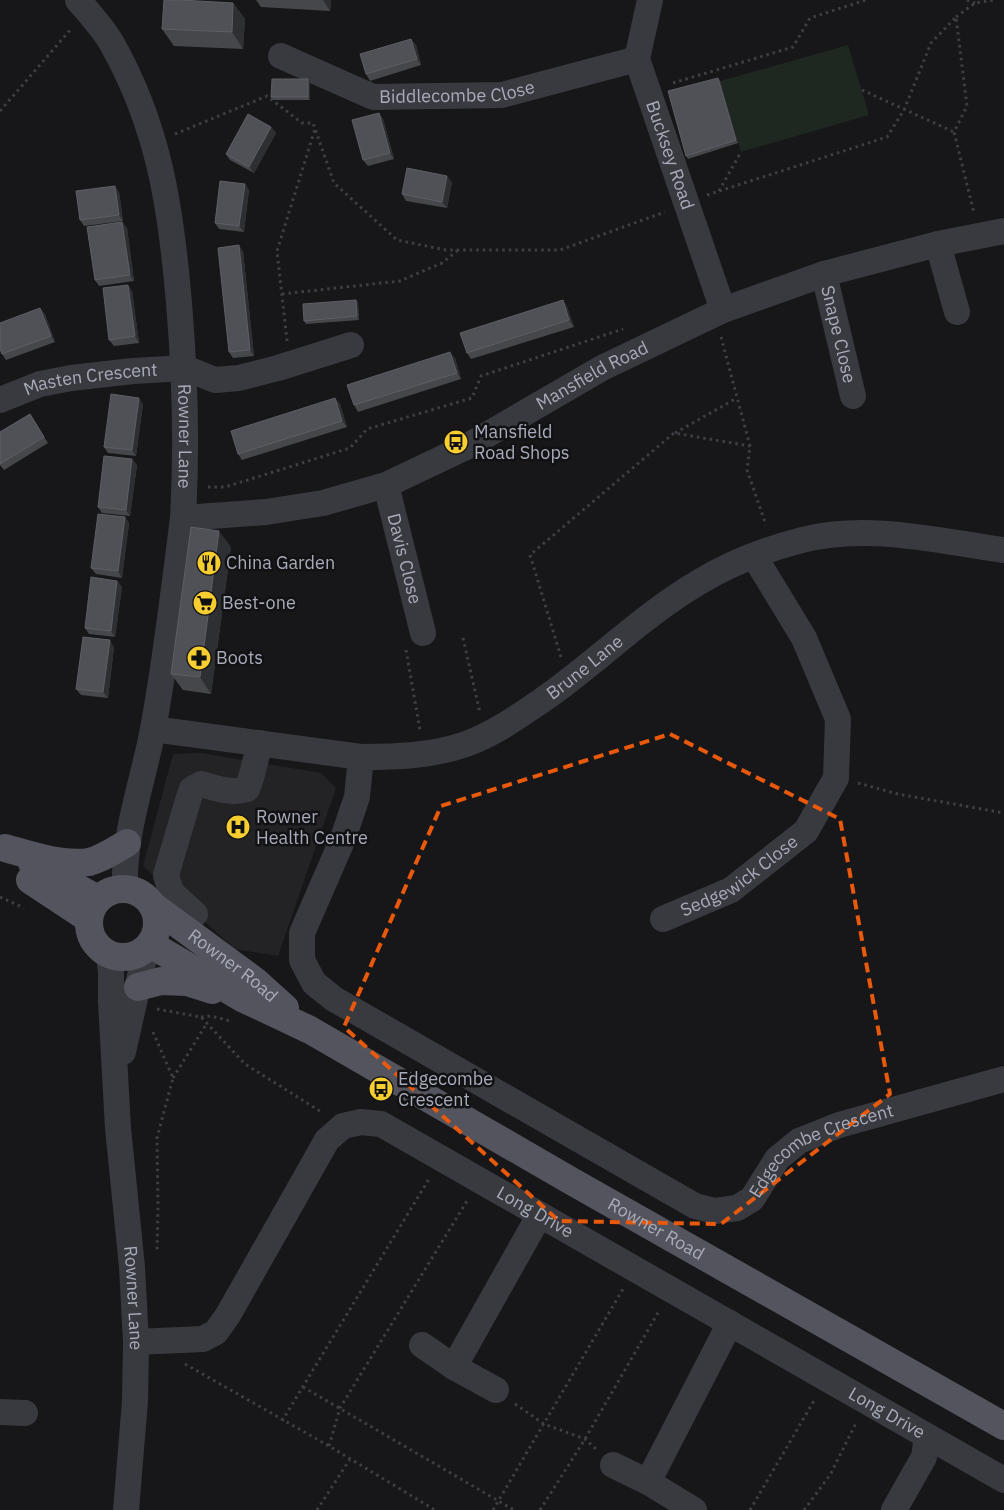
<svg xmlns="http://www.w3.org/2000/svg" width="1004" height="1510" font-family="'IBM Plex Sans',sans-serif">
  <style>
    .built { fill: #232326 }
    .green { fill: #1e2720 }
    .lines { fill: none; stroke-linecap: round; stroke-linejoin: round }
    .path { stroke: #3d3f45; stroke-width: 3; stroke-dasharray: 2.5 4; stroke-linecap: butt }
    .minor { stroke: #393a40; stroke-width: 26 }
    .major { stroke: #53545d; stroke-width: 28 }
    .wall { fill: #45474b }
    .shaded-wall { fill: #2e2f32 }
    .building { fill: #505157; stroke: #5e5f66 }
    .marked { fill: none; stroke: #e8590c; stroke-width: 4; stroke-dasharray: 10 6; stroke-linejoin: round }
    .labels { text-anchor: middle; stroke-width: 5; stroke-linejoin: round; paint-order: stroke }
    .street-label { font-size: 18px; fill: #a8abb9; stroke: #121214 }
    .poi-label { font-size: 18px; fill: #a8abb9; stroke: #121214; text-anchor: start }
  </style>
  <rect width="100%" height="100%" fill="#171719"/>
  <!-- built -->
  <path class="built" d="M 201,753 L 321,773 L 336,788 L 278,956 L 235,949 L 143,866 L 173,754 Z"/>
  <!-- green -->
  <path class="green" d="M 848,45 L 869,115 L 741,152 L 720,81 Z"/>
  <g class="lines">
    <!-- path -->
    <path class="path" d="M 967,0 L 975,3
      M 956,17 L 975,3 L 994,0
      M 673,83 L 793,47 L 810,18 L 866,0
      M 862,90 L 954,132
      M 0,111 L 71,29
      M 175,134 L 267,96 L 302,123 L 313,123 L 334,183 L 397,240 L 446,250 L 560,250 L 665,212
      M 719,191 L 741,152
      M 707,195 L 887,137 L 904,110 L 931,43 L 956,17 L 967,106 L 954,132 L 974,213
      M 282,294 L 400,281 L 442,263 L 457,251
      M 721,337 L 750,446 L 747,470 L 766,525
      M 287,341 L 277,251 L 315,129
      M 675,433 L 737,398
      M 208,487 L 225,487 L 350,448 L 367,429 L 472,398 L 481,376 L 623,329
      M 463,638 L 480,713
      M 406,650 L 420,730
      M 561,657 L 530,555 L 674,433 L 750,446
      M 858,783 L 898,794 L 1004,813
      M 0,897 L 24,908
      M 157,1009 L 201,1017 L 245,1064 L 323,1113
      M 201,1017 L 211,1016 L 230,1021
      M 153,1032 L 173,1078 L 157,1138 L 158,1206 L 157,1251
      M 173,1078 L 207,1023
      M 185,1364 L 329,1446 L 435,1510
      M 303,1387 L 514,1510
      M 515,1404 L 544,1424 L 585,1439 L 596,1449
      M 282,1421 L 429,1179
      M 329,1446 L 340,1408 L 467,1201
      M 317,1510 L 350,1459
      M 493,1510 L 623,1289
      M 540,1510 L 585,1439 L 659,1311
      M 750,1510 L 815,1399
      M 804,1510 L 830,1475 L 856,1423"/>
    <!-- minor -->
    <g class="minor">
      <path id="s1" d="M 78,0 C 89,13 102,27 111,42 C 159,126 171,208 179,303 C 185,374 187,446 183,518 C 174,588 166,659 153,729 C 143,782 123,834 125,889"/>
      <path id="s2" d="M 650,0 L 637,59 L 723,310"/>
      <path id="s3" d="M 281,56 L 373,97 L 502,95 L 637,59"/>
      <path d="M 938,244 L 957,312"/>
      <path id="s4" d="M 824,274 L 853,396"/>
      <path id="s5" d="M 0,400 L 40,384 L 71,378 L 133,371 L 185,368 L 215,380 L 239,378 L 278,368 L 351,345"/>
      <path id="s6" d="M 386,485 L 423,633"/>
      <path id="s7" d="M 183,518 L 266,512 L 323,503 L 386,485 L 466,447 L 602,368 L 723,310 L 824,274 L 938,244 L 1004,231"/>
      <path id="s8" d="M 153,729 L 361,757 C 396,757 432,756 466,744 C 494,734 519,716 544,699 C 597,662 644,614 701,581 C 731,563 767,549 802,540 C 868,523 938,541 1004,550"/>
      <path id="s9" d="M 361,757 L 357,797 L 342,841 L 302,933 L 302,960 L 314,983 L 334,999 L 695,1206 L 715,1211 L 737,1208 L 752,1199 L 777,1159 L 799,1141 L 839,1125 L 1004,1079"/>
      <path d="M 195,914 L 171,892 L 166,875 L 189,797 L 192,789 L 201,784 C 216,788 231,794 247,789 L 251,778 L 260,743"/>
      <path id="s10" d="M 663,919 L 731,890 L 806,831 L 836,778 L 838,719 L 804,638 L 754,556"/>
      <path id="s11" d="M 109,954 L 111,973 L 111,1002 L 118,1128 L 132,1267 L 136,1342 L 135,1401 L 126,1510"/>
      <path d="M 123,1052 L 146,949"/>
      <path id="s12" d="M 136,1342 L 203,1339 L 216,1332 L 228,1315 L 327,1140 L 343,1126 L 361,1122 L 381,1124 L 1004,1480"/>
      <path d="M 422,1345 L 454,1367 L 496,1390"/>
      <path d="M 454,1367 L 539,1216"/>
      <path d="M 0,1412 L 25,1413"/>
      <path d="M 613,1465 L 648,1482 L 694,1510"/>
      <path d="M 648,1482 L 730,1323"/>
      <path d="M 894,1510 L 924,1457 L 927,1436"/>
    </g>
    <!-- major -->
    <g class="major">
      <path d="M 5,848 C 30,855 62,866 89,862 C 102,859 115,850 127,843"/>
      <path d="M 32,863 L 98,899"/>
      <path d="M 30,880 L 89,919"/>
      <circle cx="123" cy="923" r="34"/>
      <path id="s13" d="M 152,905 L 255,981 L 285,1008"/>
      <path id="s14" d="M 150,944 L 242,998 L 310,1030 L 573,1182 L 1004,1426"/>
      <path d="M 138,987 L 161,981 L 187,982 L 212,990"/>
    </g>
  </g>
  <!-- wall -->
  <path class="wall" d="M 256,0 L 331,0 L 330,11 L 261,7 Z
    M 233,3 L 245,19 L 243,49 L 174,46 L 162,29 Z
    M 411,39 L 416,45 L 421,65 L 370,81 L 366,74 Z
    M 718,78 L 720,81 L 738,143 L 688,159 L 686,156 Z
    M 308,79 L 310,82 L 310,100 L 273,100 L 271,97 Z
    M 379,113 L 383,119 L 394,159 L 368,166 L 363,160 Z
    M 271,127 L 276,133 L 254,173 L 230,160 L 226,154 Z
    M 452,182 L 447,208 L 406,201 L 402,194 Z
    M 245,184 L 249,190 L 244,232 L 219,229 L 215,223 Z
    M 119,192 L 123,221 L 84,226 L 80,220 Z
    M 122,222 L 127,228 L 134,281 L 99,286 L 95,280 Z
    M 243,251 L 254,356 L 233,358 L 229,352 Z
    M 132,291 L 139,343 L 114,346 L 109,340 Z
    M 356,300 L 358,303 L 359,320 L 306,324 L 304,321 Z
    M 563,300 L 567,307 L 574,327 L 471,359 L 467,353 Z
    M 45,314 L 55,342 L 6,360 L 2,354 Z
    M 455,358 L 461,379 L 358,412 L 354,405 Z
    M 335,398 L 340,404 L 347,427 L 242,460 L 238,454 Z
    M 143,404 L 136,456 L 108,453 L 104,447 Z
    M 30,414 L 48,443 L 4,470 L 0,465 L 0,432 Z
    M 132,459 L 137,465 L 130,516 L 102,513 L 98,507 Z
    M 125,517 L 129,523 L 122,578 L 96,574 L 91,568 Z
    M 231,547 L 211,694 L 183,690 L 171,674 Z
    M 117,581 L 122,587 L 115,637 L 89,634 L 85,628 Z
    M 114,647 L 108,698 L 81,695 L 76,689 Z"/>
  <!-- shaded-wall -->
  <path class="shaded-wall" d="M 323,0 L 331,0 L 330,11 Z
    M 233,3 L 245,19 L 243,49 L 232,32 Z
    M 411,39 L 416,45 L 421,65 L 417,59 Z
    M 718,78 L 720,81 L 738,143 L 736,140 Z
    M 308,79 L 310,82 L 310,100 L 308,97 Z
    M 379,113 L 383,119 L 394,159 L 390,153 Z
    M 271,127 L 276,133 L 254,173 L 249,167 Z
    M 447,176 L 452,182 L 447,208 L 442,202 Z
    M 245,184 L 249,190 L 244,232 L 239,226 Z
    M 115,186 L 119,192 L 123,221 L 119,215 Z
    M 122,222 L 127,228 L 134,281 L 130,275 Z
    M 239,245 L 243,251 L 254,356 L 250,350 Z
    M 128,285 L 132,291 L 139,343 L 135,336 Z
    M 356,300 L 358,303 L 359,320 L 357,316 Z
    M 563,300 L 567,307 L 574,327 L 569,320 Z
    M 40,308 L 45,314 L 55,342 L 51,336 Z
    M 450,352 L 455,358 L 461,379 L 457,373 Z
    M 139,398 L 143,404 L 136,456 L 132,450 Z
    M 335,398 L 340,404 L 347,427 L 342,421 Z
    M 132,459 L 137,465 L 130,516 L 126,510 Z
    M 125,517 L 129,523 L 122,578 L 118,571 Z
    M 219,531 L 231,547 L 211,694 L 200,677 Z
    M 117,581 L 122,587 L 115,637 L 111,631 Z
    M 110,640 L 114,647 L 108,698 L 103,692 Z"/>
  <!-- building -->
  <path class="building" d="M 164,0 L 181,0 L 233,3 L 232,32 L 162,29 Z
    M 411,39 L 417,59 L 366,74 L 360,54 Z
    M 718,78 L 736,140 L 686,156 L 668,91 Z
    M 272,79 L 308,79 L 308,97 L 271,97 Z
    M 379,113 L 390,153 L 363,160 L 352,120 Z
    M 248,114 L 271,127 L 249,167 L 226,154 Z
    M 407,168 L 447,176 L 442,202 L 402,194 Z
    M 220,181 L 245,184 L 239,226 L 215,223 Z
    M 115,186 L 119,215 L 80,220 L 76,191 Z
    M 122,222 L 130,275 L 95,280 L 87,227 Z
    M 239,245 L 250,350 L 229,352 L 218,248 Z
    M 128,285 L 135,336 L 109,340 L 103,288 Z
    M 356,300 L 357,316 L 304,321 L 303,304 Z
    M 563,300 L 569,320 L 467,353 L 460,333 Z
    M 40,308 L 51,336 L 2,354 L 0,349 L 0,323 Z
    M 450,352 L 457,373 L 354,405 L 347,385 Z
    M 111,394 L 139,398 L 132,450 L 104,447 Z
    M 335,398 L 342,421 L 238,454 L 231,431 Z
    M 30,414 L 44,437 L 0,464 L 0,432 Z
    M 104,456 L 132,459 L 126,510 L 98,507 Z
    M 98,514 L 125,517 L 118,571 L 91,568 Z
    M 191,527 L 219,531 L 200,677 L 171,674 Z
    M 91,577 L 117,581 L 111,631 L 85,628 Z
    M 83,637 L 110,640 L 103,692 L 76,689 Z"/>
  <!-- marked area -->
  <path class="marked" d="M 670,734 L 840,819 L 890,1094 L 721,1224 L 559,1221 L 344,1027 L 441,806 Z"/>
  <!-- icons -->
  <defs>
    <symbol id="bus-disc" viewBox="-11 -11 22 22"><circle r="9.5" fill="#f7ce30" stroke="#121214"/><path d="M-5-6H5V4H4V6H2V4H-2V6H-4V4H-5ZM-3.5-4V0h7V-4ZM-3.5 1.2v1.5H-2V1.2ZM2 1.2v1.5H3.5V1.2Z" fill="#111"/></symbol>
    <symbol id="restaurant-disc" viewBox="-11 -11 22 22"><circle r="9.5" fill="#f7ce30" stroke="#121214"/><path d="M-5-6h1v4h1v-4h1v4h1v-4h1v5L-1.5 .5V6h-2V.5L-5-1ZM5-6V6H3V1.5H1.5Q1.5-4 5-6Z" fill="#111"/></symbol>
    <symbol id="supermarket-disc" viewBox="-11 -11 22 22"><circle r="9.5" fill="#f7ce30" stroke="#121214"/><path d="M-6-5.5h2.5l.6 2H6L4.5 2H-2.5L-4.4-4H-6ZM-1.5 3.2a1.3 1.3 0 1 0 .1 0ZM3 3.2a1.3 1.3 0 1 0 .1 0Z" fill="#111"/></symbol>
    <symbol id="pharmacy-disc" viewBox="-11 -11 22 22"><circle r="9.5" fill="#f7ce30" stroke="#121214"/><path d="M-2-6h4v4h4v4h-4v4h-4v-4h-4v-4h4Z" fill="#111"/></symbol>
    <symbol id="hospital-disc" viewBox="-11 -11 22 22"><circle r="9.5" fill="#f7ce30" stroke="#121214"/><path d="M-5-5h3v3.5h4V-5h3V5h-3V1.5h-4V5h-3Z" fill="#111"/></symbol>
  </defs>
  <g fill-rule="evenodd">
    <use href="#bus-disc" x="442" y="428" width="28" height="28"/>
    <use href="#restaurant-disc" x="195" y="549" width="28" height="28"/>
    <use href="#supermarket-disc" x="191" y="589" width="28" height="28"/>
    <use href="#pharmacy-disc" x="185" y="644" width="28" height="28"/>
    <use href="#hospital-disc" x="224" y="813" width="28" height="28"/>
    <use href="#bus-disc" x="367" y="1075" width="28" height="28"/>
  </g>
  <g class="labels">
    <!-- street labels -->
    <g class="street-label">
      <text dy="6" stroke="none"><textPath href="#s3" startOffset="185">Biddlecombe Close</textPath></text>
      <text dy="6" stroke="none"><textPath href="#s2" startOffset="162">Bucksey Road</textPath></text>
      <text dy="6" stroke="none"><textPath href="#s4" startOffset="62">Snape Close</textPath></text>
      <text dy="6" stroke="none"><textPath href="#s7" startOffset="440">Mansfield Road</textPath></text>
      <text dy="6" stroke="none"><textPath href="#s5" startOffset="94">Masten Crescent</textPath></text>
      <text dy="6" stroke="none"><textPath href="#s1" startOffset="459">Rowner Lane</textPath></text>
      <text dy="6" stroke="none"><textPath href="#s6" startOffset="76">Davis Close</textPath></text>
      <text dy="6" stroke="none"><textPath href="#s8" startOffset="458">Brune Lane</textPath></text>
      <text dy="6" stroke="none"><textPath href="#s10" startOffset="88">Sedgewick Close</textPath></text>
      <text dy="6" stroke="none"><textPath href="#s13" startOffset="101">Rowner Road</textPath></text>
      <text dy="6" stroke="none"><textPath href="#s9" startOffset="831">Edgecombe Crescent</textPath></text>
      <text dy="6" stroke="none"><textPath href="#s12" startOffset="541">Long Drive</textPath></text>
      <text dy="6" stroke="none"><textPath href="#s14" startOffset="581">Rowner Road</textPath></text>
      <text dy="6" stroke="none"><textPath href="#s11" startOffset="345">Rowner Lane</textPath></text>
      <text dy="6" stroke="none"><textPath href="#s12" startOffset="946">Long Drive</textPath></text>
    </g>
    <!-- poi labels -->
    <g class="poi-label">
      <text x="474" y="438">Mansfield<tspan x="474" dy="21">Road Shops</tspan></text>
      <text x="226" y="569">China Garden</text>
      <text x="222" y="609">Best-one</text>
      <text x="216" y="664">Boots</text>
      <text x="256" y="823">Rowner<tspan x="256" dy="21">Health Centre</tspan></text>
      <text x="398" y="1085">Edgecombe<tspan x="398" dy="21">Crescent</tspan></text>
    </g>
  </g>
</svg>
